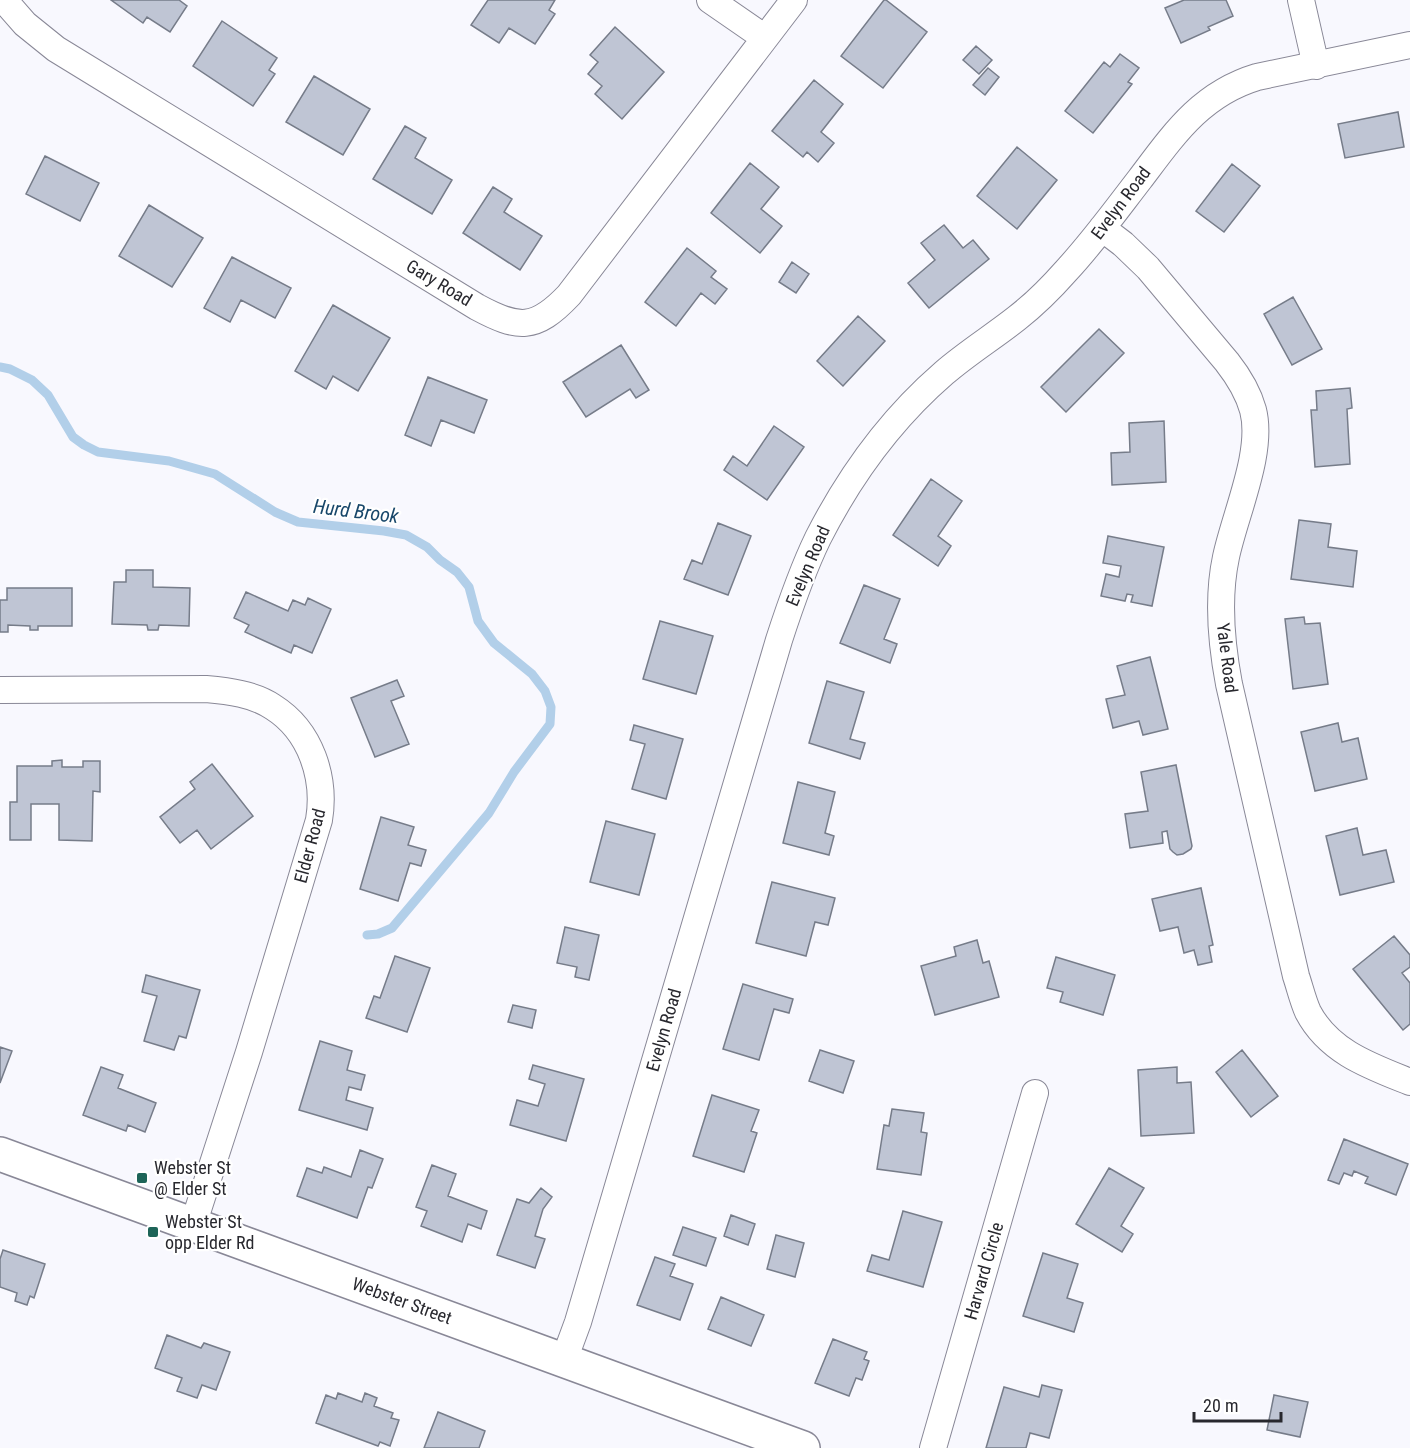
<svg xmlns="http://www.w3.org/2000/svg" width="1410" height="1448" font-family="'Roboto Condensed',sans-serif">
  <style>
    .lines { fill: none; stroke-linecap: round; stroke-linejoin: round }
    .stream { stroke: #b2cfe9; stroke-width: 9 }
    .building { fill: #bfc5d4; stroke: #767c89; stroke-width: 1.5 }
    .street-casing { stroke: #898897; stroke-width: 28 }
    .secondary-casing { stroke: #898897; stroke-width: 36 }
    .street { stroke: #fff; stroke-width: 26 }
    .secondary { stroke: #fff; stroke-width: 33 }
    .poi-dot { fill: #1d6458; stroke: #fff; stroke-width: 2 }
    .labels { text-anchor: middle; stroke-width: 4.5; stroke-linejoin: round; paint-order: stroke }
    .street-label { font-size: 18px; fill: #28282e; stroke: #fff }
    .poi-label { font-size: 18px; fill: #28282e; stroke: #fff; text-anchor: start }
    .water-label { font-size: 20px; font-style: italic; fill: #18476a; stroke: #fff }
  </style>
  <rect width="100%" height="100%" fill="#f8f8fe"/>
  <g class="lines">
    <!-- stream -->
    <path class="stream" d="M 0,367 L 10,369 L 32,380 L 48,395 L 73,437 L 84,445 L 98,452 L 169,461 L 215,474 L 275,512 L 298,522 L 384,531 L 406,535 L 427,547 L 440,560 L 457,572 L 469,587 L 478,621 L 494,643 L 532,674 L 545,691 L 551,707 L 550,724 L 514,772 L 489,813 L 392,928 L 378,934 L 367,935"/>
  </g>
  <!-- building -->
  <path class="building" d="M 111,0 L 179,0 L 187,6 L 170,32 L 147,17 L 143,23 Z
    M 488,0 L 555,0 L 549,10 L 555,14 L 535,44 L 509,28 L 499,43 L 471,25 Z
    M 884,0 L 886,0 L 927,32 L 883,88 L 841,56 Z
    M 1184,0 L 1226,0 L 1233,16 L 1208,27 L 1210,30 L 1181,43 L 1165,8 Z
    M 222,21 L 277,58 L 269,70 L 275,74 L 253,106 L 193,66 Z
    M 615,27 L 664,72 L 622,119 L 595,94 L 602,86 L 588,74 L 598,62 L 590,55 Z
    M 976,46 L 992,60 L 979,74 L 963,60 Z
    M 1120,54 L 1139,68 L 1128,82 L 1132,84 L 1093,133 L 1065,111 L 1104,62 L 1110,67 Z
    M 988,68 L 999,77 L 985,95 L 973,85 Z
    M 314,76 L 370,109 L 343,155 L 286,122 Z
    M 814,80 L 843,104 L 821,132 L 834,143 L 818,162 L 807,152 L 803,157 L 772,131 Z
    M 1398,112 L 1404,147 L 1345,158 L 1338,124 Z
    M 405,126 L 426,138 L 415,158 L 452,180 L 432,214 L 373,179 Z
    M 1017,147 L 1057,180 L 1017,229 L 977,196 Z
    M 45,156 L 99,183 L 80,221 L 26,194 Z
    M 750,163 L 779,187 L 761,209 L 782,226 L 760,253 L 711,213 Z
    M 1232,164 L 1260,186 L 1224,232 L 1196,211 Z
    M 493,187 L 512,199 L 504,212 L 542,236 L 520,270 L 463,233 Z
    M 149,205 L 203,238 L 172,287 L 119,256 Z
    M 944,225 L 963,248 L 973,240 L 989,259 L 929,308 L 908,283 L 935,260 L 921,243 Z
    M 687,248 L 716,271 L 711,277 L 727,289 L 715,304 L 701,293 L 676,326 L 645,302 Z
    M 232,257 L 291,288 L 275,318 L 241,300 L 230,322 L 204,308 Z
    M 792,262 L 809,274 L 796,293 L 779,282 Z
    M 1293,297 L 1322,349 L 1292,365 L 1264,314 Z
    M 333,305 L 390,338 L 358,391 L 333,376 L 326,389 L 295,371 Z
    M 858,316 L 885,341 L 843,386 L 817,361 Z
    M 1099,329 L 1124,353 L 1066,412 L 1041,387 Z
    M 621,345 L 649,390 L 636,398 L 630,389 L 586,417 L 563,382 Z
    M 428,377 L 487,400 L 474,433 L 441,420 L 431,446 L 405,435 Z
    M 1350,388 L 1352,408 L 1347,409 L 1350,464 L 1315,467 L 1311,410 L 1317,410 L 1316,391 Z
    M 1164,421 L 1166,482 L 1112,485 L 1111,453 L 1130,452 L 1129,423 Z
    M 774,426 L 804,447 L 767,500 L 724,470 L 733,456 L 747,466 Z
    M 931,479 L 962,501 L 938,536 L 951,546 L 938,566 L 893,535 Z
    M 1299,520 L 1331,524 L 1328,547 L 1357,551 L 1353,587 L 1291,579 Z
    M 718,523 L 751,536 L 728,595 L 684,579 L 692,560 L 702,564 Z
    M 1108,536 L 1164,547 L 1152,606 L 1131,602 L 1133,595 L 1127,594 L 1125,601 L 1101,596 L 1106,574 L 1119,577 L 1121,566 L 1103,563 Z
    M 126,570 L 153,570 L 153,587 L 190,588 L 189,626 L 159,625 L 158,630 L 148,630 L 147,625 L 112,624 L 114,582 L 126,582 Z
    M 864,585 L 900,599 L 884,639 L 897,644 L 890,663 L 840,643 Z
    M 7,588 L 72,588 L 72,626 L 38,626 L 38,630 L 30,630 L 30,626 L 8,625 L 8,632 L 0,632 L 0,600 L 7,600 Z
    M 246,592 L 288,611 L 293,600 L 305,605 L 308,598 L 331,609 L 312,653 L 294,645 L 291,653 L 245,632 L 249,625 L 234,618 Z
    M 1304,617 L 1305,624 L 1320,623 L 1328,684 L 1293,689 L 1285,619 Z
    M 660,621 L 713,636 L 696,694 L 643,679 Z
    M 1150,657 L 1168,729 L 1143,735 L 1139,721 L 1113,728 L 1106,699 L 1125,695 L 1117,666 Z
    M 397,680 L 404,696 L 391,701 L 409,744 L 375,757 L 351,698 Z
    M 827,681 L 864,692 L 850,739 L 865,743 L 860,759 L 809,743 Z
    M 1338,723 L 1342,742 L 1358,738 L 1367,779 L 1315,791 L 1301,732 Z
    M 634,725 L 683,739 L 666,799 L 632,789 L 645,744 L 630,740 Z
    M 62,760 L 62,767 L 83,767 L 83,761 L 100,761 L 100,792 L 93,791 L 92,841 L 59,840 L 59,804 L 31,804 L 31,840 L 10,840 L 10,802 L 17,802 L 17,766 L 52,766 L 52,761 Z
    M 212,764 L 253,816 L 211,849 L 197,830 L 180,843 L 160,817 L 195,789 L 190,782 Z
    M 1176,765 L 1192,846 L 1191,849 L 1183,854 L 1177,855 L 1173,852 L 1170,849 L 1167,831 L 1162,832 L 1163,843 L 1130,848 L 1125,814 L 1148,811 L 1141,772 Z
    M 798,782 L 835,792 L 825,833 L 834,836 L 829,855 L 783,843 Z
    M 381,817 L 414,827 L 408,845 L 426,850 L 421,866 L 410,863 L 398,901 L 360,889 Z
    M 606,821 L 655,834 L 639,895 L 590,882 Z
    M 1357,828 L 1363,855 L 1386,850 L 1394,882 L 1340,895 L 1326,836 Z
    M 772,882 L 835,898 L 828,925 L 815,922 L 806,956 L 756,943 Z
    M 1201,888 L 1213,945 L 1209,946 L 1212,962 L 1198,965 L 1194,950 L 1184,953 L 1178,927 L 1160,931 L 1152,899 Z
    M 565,927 L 599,935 L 589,980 L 575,977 L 577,967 L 557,963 Z
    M 1394,936 L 1410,955 L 1410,967 L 1402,973 L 1410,983 L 1410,1024 L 1403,1030 L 1353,969 Z
    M 977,940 L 983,963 L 989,961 L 999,997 L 935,1015 L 921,966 L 956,956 L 954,947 Z
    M 395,956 L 430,968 L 407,1032 L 366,1018 L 374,996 L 380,998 Z
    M 1056,957 L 1115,975 L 1103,1015 L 1060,1002 L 1063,992 L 1047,988 Z
    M 146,975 L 200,990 L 186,1038 L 179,1036 L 174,1050 L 144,1041 L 157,996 L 142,992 Z
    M 743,984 L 793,999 L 789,1013 L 774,1009 L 759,1060 L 723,1049 Z
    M 513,1005 L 536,1010 L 532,1028 L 508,1022 Z
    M 320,1041 L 352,1051 L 347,1070 L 365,1075 L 361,1090 L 349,1087 L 346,1100 L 373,1108 L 367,1130 L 299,1110 Z
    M 0,1047 L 12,1051 L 0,1083 Z
    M 820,1050 L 854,1061 L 843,1093 L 809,1081 Z
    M 1242,1050 L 1278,1096 L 1251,1117 L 1216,1072 Z
    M 533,1065 L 584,1079 L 566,1141 L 510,1125 L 517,1100 L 538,1106 L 545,1084 L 529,1079 Z
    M 101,1067 L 123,1075 L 118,1088 L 156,1103 L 145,1132 L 128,1125 L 126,1131 L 83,1115 Z
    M 1177,1067 L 1177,1083 L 1191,1082 L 1194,1133 L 1141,1136 L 1138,1070 Z
    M 712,1095 L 759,1110 L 751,1131 L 757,1133 L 744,1172 L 693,1156 Z
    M 892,1109 L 924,1113 L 921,1132 L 927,1133 L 921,1175 L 877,1169 L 884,1125 L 889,1126 Z
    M 1344,1139 L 1408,1164 L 1396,1195 L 1365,1183 L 1368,1177 L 1354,1171 L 1352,1176 L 1344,1173 L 1339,1184 L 1328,1180 Z
    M 360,1150 L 383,1159 L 372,1188 L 368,1187 L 357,1218 L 297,1196 L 307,1168 L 322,1173 L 324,1167 L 351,1177 Z
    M 432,1165 L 456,1174 L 448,1196 L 487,1211 L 481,1229 L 468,1224 L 462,1242 L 421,1226 L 427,1211 L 416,1207 Z
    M 1109,1168 L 1144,1188 L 1121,1226 L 1133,1234 L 1122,1252 L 1076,1224 Z
    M 541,1188 L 552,1197 L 543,1209 L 535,1236 L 545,1239 L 535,1268 L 497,1255 L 517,1199 L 529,1203 Z
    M 903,1211 L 942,1222 L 923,1287 L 867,1271 L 872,1255 L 889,1260 Z
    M 731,1215 L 755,1224 L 748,1245 L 724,1236 Z
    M 683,1227 L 716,1238 L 706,1266 L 673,1255 Z
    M 776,1235 L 804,1243 L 795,1277 L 767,1269 Z
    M 3,1250 L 45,1264 L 34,1298 L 30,1296 L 27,1305 L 15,1301 L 17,1293 L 0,1287 L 0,1259 Z
    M 1043,1253 L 1078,1264 L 1067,1298 L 1083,1303 L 1074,1332 L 1023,1316 Z
    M 655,1257 L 675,1264 L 670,1276 L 693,1284 L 680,1320 L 637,1305 Z
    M 721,1297 L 764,1315 L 751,1346 L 708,1329 Z
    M 167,1335 L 201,1348 L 204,1343 L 230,1352 L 216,1390 L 202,1385 L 197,1398 L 177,1391 L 182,1378 L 155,1368 Z
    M 833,1339 L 867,1352 L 864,1359 L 869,1361 L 862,1380 L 856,1378 L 849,1396 L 815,1383 Z
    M 1042,1385 L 1062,1390 L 1049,1438 L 1030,1433 L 1026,1448 L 986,1448 L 1004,1387 L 1039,1397 Z
    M 338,1393 L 362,1402 L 365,1393 L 377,1398 L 374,1406 L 393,1413 L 391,1418 L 399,1420 L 390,1446 L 380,1442 L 378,1446 L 316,1423 L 326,1395 L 336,1399 Z
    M 1274,1395 L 1308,1402 L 1300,1437 L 1267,1430 Z
    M 438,1412 L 485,1431 L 479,1448 L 424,1448 Z"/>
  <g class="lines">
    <defs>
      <path id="street" d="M 4,0 L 25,24 L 56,49 L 477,307 C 518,329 535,331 569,295 L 794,0
        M 710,0 L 765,38
        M 1301,0 L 1316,66
        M 1102,228 L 1123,244 L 1148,268 L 1227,362 C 1238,376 1248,392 1253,410 C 1264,452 1235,514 1226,557 C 1217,599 1221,642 1229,684 L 1296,976 C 1300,988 1303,1001 1308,1012 C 1329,1052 1370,1066 1410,1082
        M 0,690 L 206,689 C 228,691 254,694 273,707 C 311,731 326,778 319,820 L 249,1052 L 193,1225
        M 564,1360 L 578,1322 L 779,640 C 790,606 802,571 818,538 C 849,477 892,418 944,373 C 967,353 993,337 1017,318 C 1035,304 1051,288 1066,271 C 1093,242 1116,210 1140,179 C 1174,134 1201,94 1257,77 L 1410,45
        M 933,1448 L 1035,1093"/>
      <path id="secondary" d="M 0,1154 L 803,1448"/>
    </defs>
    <!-- street casing -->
    <use href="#street" class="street-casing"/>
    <!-- secondary casing -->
    <use href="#secondary" class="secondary-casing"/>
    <!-- street -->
    <use href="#street" class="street"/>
    <!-- secondary -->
    <use href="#secondary" class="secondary"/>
  </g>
  <!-- markers -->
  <g class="poi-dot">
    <rect x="136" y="1172" width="12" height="12" rx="3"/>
    <rect x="147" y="1226" width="12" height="12" rx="3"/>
  </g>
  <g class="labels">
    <!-- street labels -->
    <g class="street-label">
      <text transform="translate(1121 203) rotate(-53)" y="6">Evelyn Road</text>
      <text transform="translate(439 283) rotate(31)" y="6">Gary Road</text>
      <text transform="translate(808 566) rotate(-67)" y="6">Evelyn Road</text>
      <text transform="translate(1227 658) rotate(83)" y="6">Yale Road</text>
      <text transform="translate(310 846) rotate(-75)" y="6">Elder Road</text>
      <text transform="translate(664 1030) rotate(-74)" y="6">Evelyn Road</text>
      <text transform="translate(984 1271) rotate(-74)" y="6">Harvard Circle</text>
      <text transform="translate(402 1301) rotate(20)" y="6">Webster Street</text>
    </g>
    <!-- poi labels -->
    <g class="poi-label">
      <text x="154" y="1174">Webster St<tspan x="154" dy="21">@ Elder St</tspan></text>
      <text x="165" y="1228">Webster St<tspan x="165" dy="21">opp Elder Rd</tspan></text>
    </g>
    <!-- water labels -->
    <g class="water-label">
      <text transform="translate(356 511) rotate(7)" y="7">Hurd Brook</text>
    </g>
  </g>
  <!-- scale -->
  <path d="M1194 1412v9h87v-9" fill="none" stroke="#28282e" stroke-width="3"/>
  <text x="1203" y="1412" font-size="18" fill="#28282e" stroke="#ffffff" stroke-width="4.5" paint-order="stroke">20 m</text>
</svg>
